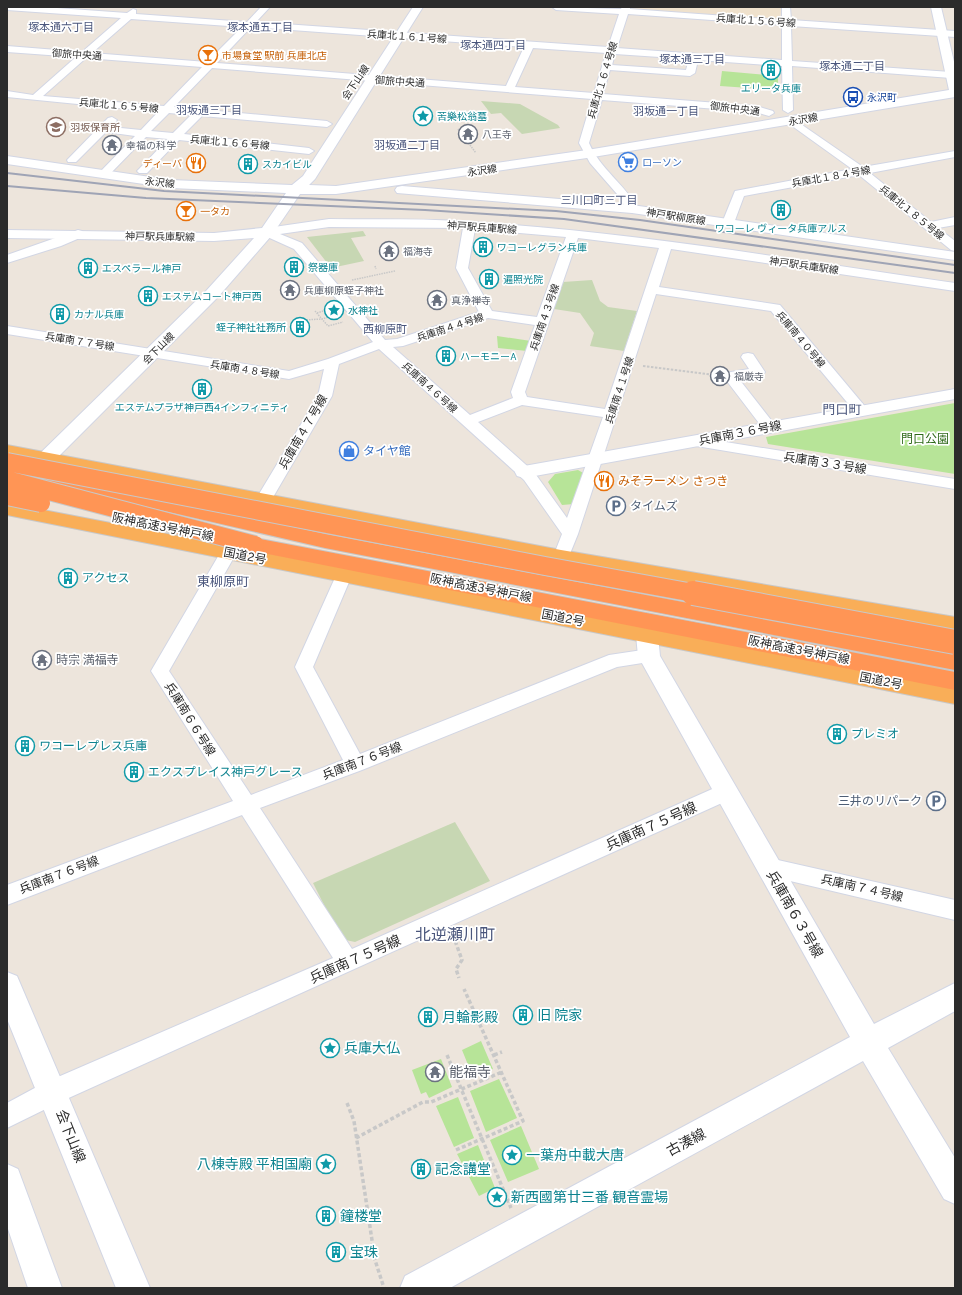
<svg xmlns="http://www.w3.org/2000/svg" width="962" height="1295" font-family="Overpass,'Noto Sans JP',sans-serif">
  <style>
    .education { fill: #efe1cc }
    .green { fill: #b7e498 }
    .cemetery { fill: #c7d7b3 }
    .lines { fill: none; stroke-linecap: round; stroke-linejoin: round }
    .minor-casing { stroke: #d2d6e4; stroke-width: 2 }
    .tertiary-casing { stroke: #d2d6e4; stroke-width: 2 }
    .trunk-casing { stroke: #c8c8c8; stroke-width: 2 }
    .motorway-casing { stroke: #c8c8c8; stroke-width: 2 }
    .path-far2 { stroke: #c8c8c8; stroke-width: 1.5; stroke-dasharray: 1.5 1; stroke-linecap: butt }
    .path-far1 { stroke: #c8c8c8; stroke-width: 2; stroke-dasharray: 2.5 1.5; stroke-linecap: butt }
    .path { stroke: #c8c8c8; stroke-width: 3.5; stroke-dasharray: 4 2.5; stroke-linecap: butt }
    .minor { fill: #fff; fill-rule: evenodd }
    .tertiary { fill: #fff; fill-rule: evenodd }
    .trunk { fill: #f9ae58; fill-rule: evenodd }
    .motorway { fill: #ff9555; fill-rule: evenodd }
    .rail { stroke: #9fa4b5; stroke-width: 2 }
    .motorway-bridge-far1-casing { stroke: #c8c8c8; stroke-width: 20; stroke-linecap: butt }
    .motorway-bridge-casing { stroke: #c8c8c8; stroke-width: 26; stroke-linecap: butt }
    .motorway-bridge-far1 { stroke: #ff9555; stroke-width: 18 }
    .motorway-bridge { stroke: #ff9555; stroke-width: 24 }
    .labels { text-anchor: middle; stroke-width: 3.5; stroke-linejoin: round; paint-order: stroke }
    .far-street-label { font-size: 10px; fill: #2b2b2b; stroke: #fff }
    .far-food-label { font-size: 10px; fill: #c56008; stroke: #fff; text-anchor: start }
    .far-culture-label { font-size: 10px; fill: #0d838f; stroke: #fff; text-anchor: start }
    .far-transit-label { font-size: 10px; fill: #164399; stroke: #fff; text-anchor: start }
    .far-education-label { font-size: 10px; fill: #785e54; stroke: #fff; text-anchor: start }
    .far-worship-label { font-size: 10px; fill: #5b616d; stroke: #fff; text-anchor: start }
    .far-shop-label { font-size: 10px; fill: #366cbe; stroke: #fff; text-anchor: start }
    .far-neighbourhood-label { font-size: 11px; fill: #4a567c; stroke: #fff }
    .street-label { font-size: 12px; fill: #2b2b2b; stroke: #fff }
    .park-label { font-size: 12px; fill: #2e6919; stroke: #fff }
    .shop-label { font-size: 12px; fill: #366cbe; stroke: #fff; text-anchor: start }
    .food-label { font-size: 12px; fill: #c56008; stroke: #fff; text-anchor: start }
    .service-label { font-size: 12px; fill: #4e5e75; stroke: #fff; text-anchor: start }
    .culture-label { font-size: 12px; fill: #0d838f; stroke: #fff; text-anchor: start }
    .worship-label { font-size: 12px; fill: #5b616d; stroke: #fff; text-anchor: start }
    .neighbourhood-label { font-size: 13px; fill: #4a567c; stroke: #fff }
    .near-street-label { font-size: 14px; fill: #2b2b2b; stroke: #fff }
    .near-culture-label { font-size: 14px; fill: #0d838f; stroke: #fff; text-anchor: start }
    .near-worship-label { font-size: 14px; fill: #5b616d; stroke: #fff; text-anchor: start }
    .near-neighbourhood-label { font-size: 16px; fill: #4a567c; stroke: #fff }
  </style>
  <rect width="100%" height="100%" fill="#ede5dc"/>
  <!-- education -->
  <path class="education" d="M 631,7 L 781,7 L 780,18 L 776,20 L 635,10 Z"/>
  <!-- green -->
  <path class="green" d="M 722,71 L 778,76 L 778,90 L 720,86 Z
    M 497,336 L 531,341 L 527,351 L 498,348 Z
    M 955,403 L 955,474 L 768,444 L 766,437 Z
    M 578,470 L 585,474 L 574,504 L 562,505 L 548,482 L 555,474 Z
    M 481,1041 L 493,1069 L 473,1077 L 462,1050 Z
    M 441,1059 L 452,1087 L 429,1098 L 426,1092 L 421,1094 L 412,1070 Z
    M 499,1079 L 517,1118 L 486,1132 L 470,1091 Z
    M 458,1097 L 474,1138 L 454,1147 L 436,1106 Z
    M 521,1126 L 539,1169 L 508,1182 L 490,1140 Z
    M 478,1145 L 495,1188 L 479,1196 L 457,1154 Z"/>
  <!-- cemetery -->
  <path class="cemetery" d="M 481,101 L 520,104 L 558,125 L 560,128 L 522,134 L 501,113 L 491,114 Z
    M 363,231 L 366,236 L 351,238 L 364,261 L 331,268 L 307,237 Z
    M 592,280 L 600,301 L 608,307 L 637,311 L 624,351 L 590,346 L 594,333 L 580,313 L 554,309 L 563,282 Z
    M 455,822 L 490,881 L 355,942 L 341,939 L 313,883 Z"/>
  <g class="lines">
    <defs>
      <path id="minor" d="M 7,7 L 43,7 L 127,13 L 133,9 L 136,10 L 136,14 L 247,22 L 261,7 L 270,7 L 256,22 L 608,47 L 619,14 L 556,10 L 552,7 L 621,9 L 622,7 L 630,7 L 630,9 L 782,20 L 782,7 L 790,7 L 791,20 L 955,31 L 955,37 L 791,26 L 792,61 L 951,72 L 954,73 L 955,76 L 951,78 L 792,66 L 793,110 L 788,113 L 783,110 L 782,66 L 698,60 L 695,73 L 690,76 L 610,70 L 603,94 L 756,106 L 773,111 L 774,113 L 769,116 L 755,112 L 602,100 L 589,143 C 600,169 625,184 638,209 L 632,212 L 628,211 L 617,194 L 590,163 L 579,143 L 592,99 L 212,68 L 174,107 L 327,121 L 332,124 L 327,127 L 202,116 L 184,134 L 309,148 L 314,151 L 309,154 L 179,140 L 147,173 L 139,173 L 137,171 L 139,169 L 168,139 L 146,137 L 107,177 L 99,177 L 97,175 L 99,173 L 135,136 L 106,132 L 76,162 L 68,162 L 67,160 L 108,118 L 112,117 L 117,120 L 111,127 L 141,130 L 158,112 L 7,97 L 7,91 L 33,95 L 76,57 L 7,52 L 7,46 L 82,52 L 121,18 L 7,10 ZM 628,14 L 782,25 L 782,60 L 617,48 ZM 131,19 L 242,27 L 207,62 L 92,53 ZM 251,27 L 524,47 L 506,86 L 217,63 ZM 533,48 L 606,53 L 594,93 L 515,87 ZM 615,54 L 689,59 L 686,70 L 612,65 ZM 86,58 L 202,67 L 164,106 L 43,96 ZM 169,113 L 191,115 L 173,133 L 151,131 Z
        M 792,118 L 863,167 L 955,151 L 955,157 L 870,173 L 931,222 L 955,217 L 955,225 L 938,228 L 955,241 L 955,251 L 951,250 L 859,175 L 744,196 L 734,223 L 732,226 L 724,226 L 722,223 L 735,191 L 852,169 L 788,123 L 787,121 Z
        M 329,219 C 376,220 424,218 471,222 C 634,232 794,260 955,283 L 955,291 L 671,249 L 659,287 L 780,305 L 868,410 L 866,413 L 856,413 L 771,311 L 656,294 L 578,534 L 567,561 L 561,563 L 555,561 L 553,557 L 562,534 L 524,480 L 379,349 L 339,364 L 332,396 L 272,499 L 270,503 L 264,504 L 258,503 L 256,499 L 318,396 L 324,369 L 289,379 L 7,334 L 7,326 L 289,371 L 328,359 L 373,342 L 294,249 L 263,235 L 261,232 L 267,228 ZM 329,227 L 463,228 L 456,268 L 479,312 L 397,339 L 385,340 L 302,243 L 280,234 ZM 475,229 L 566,237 L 537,317 L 492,311 L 468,268 ZM 578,238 L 659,248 L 605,409 L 527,397 L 525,392 ZM 488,318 L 535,325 L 511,392 L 513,398 L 470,415 L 393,347 L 403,346 ZM 522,405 L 603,417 L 567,518 L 534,472 L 478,422 Z
        M 78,230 L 82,231 L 84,234 L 82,237 L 61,246 L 7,263 L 7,255 Z
        M 748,353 L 753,354 L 765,372 L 763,375 L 739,379 L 775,425 L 777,428 L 775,431 L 765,431 L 723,376 L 725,373 L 749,369 L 741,357 L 743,354 Z
        M 695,437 L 955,479 L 955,489 L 690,445 L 688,442 L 690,439 Z
        M 229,546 L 235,548 L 237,552 L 169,671 L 251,795 L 343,760 L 295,667 L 338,571 L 344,569 L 350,571 L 352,575 L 313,667 L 360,754 L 609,655 L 649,649 L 655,651 L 658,656 L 655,661 L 617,667 L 362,770 L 260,808 L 352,949 L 719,786 L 726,784 L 733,786 L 736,792 L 733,798 L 62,1101 L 7,1128 L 7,1103 L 44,1083 L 333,958 L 242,815 L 7,905 L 7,885 L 233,801 L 151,671 L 223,548 Z
        M 769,858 L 955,900 L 955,920 L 769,876 L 762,874 L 758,867 L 762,860 Z"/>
      <path id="tertiary" d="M 413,7 L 423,7 L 315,179 L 309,185 L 336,186 L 587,150 L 949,90 L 931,7 L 941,7 L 955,66 L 955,97 L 587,158 L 336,194 L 300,194 L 272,235 L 218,297 L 36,479 L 29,481 L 22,479 L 20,475 L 22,471 L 206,291 L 254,238 L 214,241 L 7,238 L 7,230 L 214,233 L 262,228 L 286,193 L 171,188 L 7,164 L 7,156 L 171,180 L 292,185 L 303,176 Z
        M 402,186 L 632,205 L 955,252 L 955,260 L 632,213 L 397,193 L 395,190 L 397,187 Z
        M 955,389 L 955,399 L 524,478 L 517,476 L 515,472 L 517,468 L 524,466 Z
        M 647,627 L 655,629 L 658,635 L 660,656 L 874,1024 L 955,983 L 955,1011 L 888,1048 L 955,1158 L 955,1204 L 944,1199 L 863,1061 L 450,1288 L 400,1288 L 405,1276 L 850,1037 L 638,656 L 636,635 L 639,629 Z
        M 7,972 L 17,976 L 150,1288 L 116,1288 L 7,1019 Z
        M 7,1164 L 18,1169 L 62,1288 L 28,1288 L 7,1226 Z"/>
      <path id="trunk" d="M 7,445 L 561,550 L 955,617 L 955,633 L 561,564 L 7,457 Z
        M 7,503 L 955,686 L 955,704 L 7,515 Z"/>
      <path id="motorway" d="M 28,470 L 91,482 L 325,534 L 955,654 L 955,670 L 325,548 L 91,494 L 21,480 L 19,476 L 21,472 Z
        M 255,538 L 955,672 L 955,690 L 248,550 L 245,545 L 248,540 Z"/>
    </defs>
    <!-- minor casing -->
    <use href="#minor" class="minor-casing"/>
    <!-- tertiary casing -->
    <use href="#tertiary" class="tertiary-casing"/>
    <!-- trunk casing -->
    <use href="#trunk" class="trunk-casing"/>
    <!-- motorway casing -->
    <use href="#motorway" class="motorway-casing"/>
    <!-- path-far2 -->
    <path class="path-far2" d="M 458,129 L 476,153
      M 375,266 L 376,269
      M 352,280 L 395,271
      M 315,311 L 328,326 L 343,322
      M 317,313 L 330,309
      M 304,320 L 322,319 L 335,315"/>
    <!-- path-far1 -->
    <path class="path-far1" d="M 643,366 L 714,375"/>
    <!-- path -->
    <path class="path" d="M 453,935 L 462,960 L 456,969 L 459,978
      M 447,1055 L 511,1208
      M 494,1055 L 502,1052
      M 347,1103 L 354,1121 L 375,1260 L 384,1288
      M 356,1138 L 423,1102 L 431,1102 L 502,1072
      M 456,1150 L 523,1121 L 464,989"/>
    <!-- minor -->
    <use href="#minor" class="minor"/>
    <!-- tertiary -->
    <use href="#tertiary" class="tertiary"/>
    <!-- trunk -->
    <use href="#trunk" class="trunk"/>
    <!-- motorway -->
    <use href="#motorway" class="motorway"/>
    <!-- rail -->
    <path class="rail" d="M 7,173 L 164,191 L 556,211 L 640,220 L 955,265
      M 7,186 L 146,198 L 425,210 L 564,219 L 955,273"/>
    <defs>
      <path id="motorway-bridge-far1" d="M 7,462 L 545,566 L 699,594
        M 7,480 L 255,545
        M 7,496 L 41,503"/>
      <path id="motorway-bridge" d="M 693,593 L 955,642"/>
    </defs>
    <!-- motorway-bridge-far1 casing -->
    <use href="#motorway-bridge-far1" class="motorway-bridge-far1-casing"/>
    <!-- motorway-bridge casing -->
    <use href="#motorway-bridge" class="motorway-bridge-casing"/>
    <!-- motorway-bridge-far1 -->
    <use href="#motorway-bridge-far1" class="motorway-bridge-far1"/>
    <!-- motorway-bridge -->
    <use href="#motorway-bridge" class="motorway-bridge"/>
  </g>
  <!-- icons -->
  <defs>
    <symbol id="bar-ring" viewBox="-11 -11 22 22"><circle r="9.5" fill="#fff" stroke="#e8710a" stroke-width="1.5"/><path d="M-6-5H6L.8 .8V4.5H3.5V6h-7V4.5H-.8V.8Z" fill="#e8710a"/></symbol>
    <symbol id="building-ring" viewBox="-11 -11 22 22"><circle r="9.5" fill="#fff" stroke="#0f9aa8" stroke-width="1.5"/><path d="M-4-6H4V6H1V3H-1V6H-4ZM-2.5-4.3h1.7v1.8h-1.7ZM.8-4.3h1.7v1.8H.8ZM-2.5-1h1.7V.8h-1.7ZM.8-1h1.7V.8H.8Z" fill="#0f9aa8"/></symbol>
    <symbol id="bus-ring" viewBox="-11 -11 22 22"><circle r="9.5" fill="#fff" stroke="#1a4fb4" stroke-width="1.5"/><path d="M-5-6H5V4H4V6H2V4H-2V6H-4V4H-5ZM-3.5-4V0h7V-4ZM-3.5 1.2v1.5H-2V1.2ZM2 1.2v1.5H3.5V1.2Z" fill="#1a4fb4"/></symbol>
    <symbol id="sight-ring" viewBox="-11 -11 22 22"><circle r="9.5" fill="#fff" stroke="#0f9aa8" stroke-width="1.5"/><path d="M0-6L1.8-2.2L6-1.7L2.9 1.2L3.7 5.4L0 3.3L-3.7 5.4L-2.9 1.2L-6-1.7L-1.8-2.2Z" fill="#0f9aa8"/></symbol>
    <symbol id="school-ring" viewBox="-11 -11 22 22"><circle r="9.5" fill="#fff" stroke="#8d6e63" stroke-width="1.5"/><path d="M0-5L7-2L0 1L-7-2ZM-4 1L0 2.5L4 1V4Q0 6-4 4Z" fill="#8d6e63"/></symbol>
    <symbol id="temple-ring" viewBox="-11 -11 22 22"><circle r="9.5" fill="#fff" stroke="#6b7280" stroke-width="1.5"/><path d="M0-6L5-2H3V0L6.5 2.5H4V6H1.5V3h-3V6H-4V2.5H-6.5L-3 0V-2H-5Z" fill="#6b7280"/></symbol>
    <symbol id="supermarket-ring" viewBox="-11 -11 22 22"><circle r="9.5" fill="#fff" stroke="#3f7fe0" stroke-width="1.5"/><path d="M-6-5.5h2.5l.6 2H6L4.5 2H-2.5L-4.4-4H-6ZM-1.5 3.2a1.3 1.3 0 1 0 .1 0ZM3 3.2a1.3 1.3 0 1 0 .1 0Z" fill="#3f7fe0"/></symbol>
    <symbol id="restaurant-ring" viewBox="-11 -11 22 22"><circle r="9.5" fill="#fff" stroke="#e8710a" stroke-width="1.5"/><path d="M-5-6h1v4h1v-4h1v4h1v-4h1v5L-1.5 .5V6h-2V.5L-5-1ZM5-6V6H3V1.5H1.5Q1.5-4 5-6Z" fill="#e8710a"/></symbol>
    <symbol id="shop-ring" viewBox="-11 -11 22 22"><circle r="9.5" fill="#fff" stroke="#3f7fe0" stroke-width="1.5"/><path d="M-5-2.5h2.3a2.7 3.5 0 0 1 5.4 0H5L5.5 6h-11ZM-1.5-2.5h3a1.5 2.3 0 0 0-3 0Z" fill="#3f7fe0"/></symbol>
    <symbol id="parking-ring" viewBox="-11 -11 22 22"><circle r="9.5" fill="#fff" stroke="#5c6f8a" stroke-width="1.5"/><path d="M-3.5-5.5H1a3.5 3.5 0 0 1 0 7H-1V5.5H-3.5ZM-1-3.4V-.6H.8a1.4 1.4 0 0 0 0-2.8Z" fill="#5c6f8a"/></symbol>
  </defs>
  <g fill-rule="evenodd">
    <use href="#bar-ring" x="197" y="44" width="22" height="22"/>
    <use href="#building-ring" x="760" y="59" width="22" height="22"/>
    <use href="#bus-ring" x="842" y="86" width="22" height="22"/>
    <use href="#sight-ring" x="412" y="105" width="22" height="22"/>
    <use href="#school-ring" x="45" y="116" width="22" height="22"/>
    <use href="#temple-ring" x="457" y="123" width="22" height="22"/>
    <use href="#temple-ring" x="101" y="134" width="22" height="22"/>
    <use href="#supermarket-ring" x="617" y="151" width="22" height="22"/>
    <use href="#restaurant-ring" x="185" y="152" width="22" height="22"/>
    <use href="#building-ring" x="237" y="153" width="22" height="22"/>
    <use href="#building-ring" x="770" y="199" width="22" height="22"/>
    <use href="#bar-ring" x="175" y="200" width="22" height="22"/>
    <use href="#building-ring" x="472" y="236" width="22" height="22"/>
    <use href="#temple-ring" x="378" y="240" width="22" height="22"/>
    <use href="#building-ring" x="283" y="256" width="22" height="22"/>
    <use href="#building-ring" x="77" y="257" width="22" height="22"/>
    <use href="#building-ring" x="478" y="268" width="22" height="22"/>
    <use href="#temple-ring" x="279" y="279" width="22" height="22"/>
    <use href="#building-ring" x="137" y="285" width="22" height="22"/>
    <use href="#temple-ring" x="426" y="289" width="22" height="22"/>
    <use href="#sight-ring" x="323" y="299" width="22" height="22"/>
    <use href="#building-ring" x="49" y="303" width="22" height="22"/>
    <use href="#building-ring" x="289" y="316" width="22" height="22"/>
    <use href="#building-ring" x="435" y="345" width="22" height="22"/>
    <use href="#temple-ring" x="709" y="365" width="22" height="22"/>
    <use href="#building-ring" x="191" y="378" width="22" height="22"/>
    <use href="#shop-ring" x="338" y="440" width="22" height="22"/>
    <use href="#restaurant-ring" x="593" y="470" width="22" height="22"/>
    <use href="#parking-ring" x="605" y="495" width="22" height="22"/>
    <use href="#building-ring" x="57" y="567" width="22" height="22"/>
    <use href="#temple-ring" x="31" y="649" width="22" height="22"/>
    <use href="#building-ring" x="826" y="723" width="22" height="22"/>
    <use href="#building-ring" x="14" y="735" width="22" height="22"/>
    <use href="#building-ring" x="123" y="761" width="22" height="22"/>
    <use href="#parking-ring" x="925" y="790" width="22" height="22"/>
    <use href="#building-ring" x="512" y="1004" width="22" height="22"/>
    <use href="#building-ring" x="417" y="1006" width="22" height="22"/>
    <use href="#sight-ring" x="319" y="1037" width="22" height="22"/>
    <use href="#temple-ring" x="424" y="1061" width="22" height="22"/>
    <use href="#sight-ring" x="501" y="1144" width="22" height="22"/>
    <use href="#sight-ring" x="315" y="1153" width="22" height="22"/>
    <use href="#building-ring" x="410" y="1158" width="22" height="22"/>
    <use href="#sight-ring" x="486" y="1186" width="22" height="22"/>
    <use href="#building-ring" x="315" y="1205" width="22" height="22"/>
    <use href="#building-ring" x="325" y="1241" width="22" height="22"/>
  </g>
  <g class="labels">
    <!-- far-street labels -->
    <g class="far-street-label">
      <text transform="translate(756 20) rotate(4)" y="4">兵庫北１５６号線</text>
      <text transform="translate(407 36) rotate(4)" y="4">兵庫北１６１号線</text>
      <text transform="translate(77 54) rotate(4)" y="4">御旅中央通</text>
      <text transform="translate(602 80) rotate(-73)" y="4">兵庫北１６４号線</text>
      <text transform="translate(400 81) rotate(4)" y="4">御旅中央通</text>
      <text transform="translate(355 82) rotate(-56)" y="4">会下山線</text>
      <text transform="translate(119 105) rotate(5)" y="4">兵庫北１６５号線</text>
      <text transform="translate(735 108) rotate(7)" y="4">御旅中央通</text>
      <text transform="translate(803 119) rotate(-10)" y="4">永沢線</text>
      <text transform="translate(230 142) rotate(5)" y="4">兵庫北１６６号線</text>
      <text transform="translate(482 170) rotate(-9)" y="4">永沢線</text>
      <text transform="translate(831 176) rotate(-10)" y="4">兵庫北１８４号線</text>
      <text transform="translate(160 182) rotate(7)" y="4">永沢線</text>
      <text transform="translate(912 212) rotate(39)" y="4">兵庫北１８５号線</text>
      <text transform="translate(676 216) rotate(9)" y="4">神戸駅柳原線</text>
      <text transform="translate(482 227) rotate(4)" y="4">神戸駅兵庫駅線</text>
      <text transform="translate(160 236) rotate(1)" y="4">神戸駅兵庫駅線</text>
      <text transform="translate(804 265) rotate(8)" y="4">神戸駅兵庫駅線</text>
      <text transform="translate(544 317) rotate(-71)" y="4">兵庫南４３号線</text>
      <text transform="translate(450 327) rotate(-18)" y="4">兵庫南４４号線</text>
      <text transform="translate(801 339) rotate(50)" y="4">兵庫南４０号線</text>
      <text transform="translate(80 341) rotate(9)" y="4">兵庫南７７号線</text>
      <text transform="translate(158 348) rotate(-45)" y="4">会下山線</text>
      <text transform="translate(245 369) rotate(9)" y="4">兵庫南４８号線</text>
      <text transform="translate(430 387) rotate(42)" y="4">兵庫南４６号線</text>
      <text transform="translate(619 390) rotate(-72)" y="4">兵庫南４１号線</text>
    </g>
    <!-- far-food labels -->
    <g class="far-food-label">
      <text x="222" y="59">市場食堂 駅前 兵庫北店</text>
      <text x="182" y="167" text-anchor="end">ディーパ</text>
      <text x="200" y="215">一タカ</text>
    </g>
    <!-- far-culture labels -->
    <g class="far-culture-label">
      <text x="771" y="92" text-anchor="middle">エリータ兵庫</text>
      <text x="437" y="120">苦樂松翁墓</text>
      <text x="262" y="168">スカイビル</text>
      <text x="781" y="232" text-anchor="middle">ワコーレ ヴィータ兵庫アルス</text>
      <text x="497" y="251">ワコーレグラン兵庫</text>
      <text x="308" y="271">祭器庫</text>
      <text x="102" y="272">エスペラール神戸</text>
      <text x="503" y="283">遍照光院</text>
      <text x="162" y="300">エステムコート神戸西</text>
      <text x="348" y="314">水神社</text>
      <text x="74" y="318">カナル兵庫</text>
      <text x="286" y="331" text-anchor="end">蛭子神社社務所</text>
      <text x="460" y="360">ハーモニーA</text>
      <text x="202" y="411" text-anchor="middle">エステムプラザ神戸西4インフィニティ</text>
    </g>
    <!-- far-transit labels -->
    <g class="far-transit-label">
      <text x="867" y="101">永沢町</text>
    </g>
    <!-- far-education labels -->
    <g class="far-education-label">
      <text x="70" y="131">羽坂保育所</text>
    </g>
    <!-- far-worship labels -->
    <g class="far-worship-label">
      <text x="482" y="138">八王寺</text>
      <text x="126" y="149">幸福の科学</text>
      <text x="403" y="255">福海寺</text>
      <text x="304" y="294">兵庫柳原蛭子神社</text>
      <text x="451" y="304">真浄禅寺</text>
      <text x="734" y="380">福厳寺</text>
    </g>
    <!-- far-shop labels -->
    <g class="far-shop-label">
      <text x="642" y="166">ローソン</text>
    </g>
    <!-- far-neighbourhood labels -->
    <g class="far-neighbourhood-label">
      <text x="61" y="31">塚本通六丁目</text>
      <text x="260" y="31">塚本通五丁目</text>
      <text x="493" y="49">塚本通四丁目</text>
      <text x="692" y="63">塚本通三丁目</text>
      <text x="852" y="70">塚本通二丁目</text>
      <text x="209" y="114">羽坂通三丁目</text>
      <text x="666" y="115">羽坂通一丁目</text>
      <text x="407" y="149">羽坂通二丁目</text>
      <text x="599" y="204">三川口町三丁目</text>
      <text x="385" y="333">西柳原町</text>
    </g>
    <!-- street labels -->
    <g class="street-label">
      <text transform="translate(303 432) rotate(-60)" y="4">兵庫南４７号線</text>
      <text transform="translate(740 433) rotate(-11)" y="4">兵庫南３６号線</text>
      <text transform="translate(825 463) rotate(9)" y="4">兵庫南３３号線</text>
      <text transform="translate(163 527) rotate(11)" y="4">阪神高速3号神戸線</text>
      <text transform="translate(245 556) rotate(11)" y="4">国道2号</text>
      <text transform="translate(481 588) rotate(11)" y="4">阪神高速3号神戸線</text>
      <text transform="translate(563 618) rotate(11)" y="4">国道2号</text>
      <text transform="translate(799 650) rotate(11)" y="4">阪神高速3号神戸線</text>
      <text transform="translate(881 681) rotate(11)" y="4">国道2号</text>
      <text transform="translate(190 719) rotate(58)" y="4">兵庫南６６号線</text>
      <text transform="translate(362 761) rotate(-21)" y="4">兵庫南７６号線</text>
      <text transform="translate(59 875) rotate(-21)" y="4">兵庫南７６号線</text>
      <text transform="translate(862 888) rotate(13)" y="4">兵庫南７４号線</text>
    </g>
    <!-- park labels -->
    <g class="park-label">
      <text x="925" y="443">門口公園</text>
    </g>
    <!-- shop labels -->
    <g class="shop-label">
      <text x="363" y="455">タイヤ館</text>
    </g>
    <!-- food labels -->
    <g class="food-label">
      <text x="618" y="485">みそラーメン さつき</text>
    </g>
    <!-- service labels -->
    <g class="service-label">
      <text x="630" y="510">タイムズ</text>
      <text x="922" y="805" text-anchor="end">三井のリパーク</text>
    </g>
    <!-- culture labels -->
    <g class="culture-label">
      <text x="82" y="582">アクセス</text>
      <text x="851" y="738">プレミオ</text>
      <text x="39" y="750">ワコーレプレス兵庫</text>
      <text x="148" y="776">エクスプレイス神戸グレース</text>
    </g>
    <!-- worship labels -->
    <g class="worship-label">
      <text x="56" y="664">時宗 満福寺</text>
    </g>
    <!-- neighbourhood labels -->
    <g class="neighbourhood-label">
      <text x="842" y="414">門口町</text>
      <text x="223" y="586">東柳原町</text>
    </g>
    <!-- near-street labels -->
    <g class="near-street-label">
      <text transform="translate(651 826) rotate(-24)" y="5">兵庫南７５号線</text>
      <text transform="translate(795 914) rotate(60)" y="5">兵庫南６３号線</text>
      <text transform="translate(355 959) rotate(-24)" y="5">兵庫南７５号線</text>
      <text transform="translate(71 1136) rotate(68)" y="5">会下山線</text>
      <text transform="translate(686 1142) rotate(-28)" y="5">古湊線</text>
    </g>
    <!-- near-culture labels -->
    <g class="near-culture-label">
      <text x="537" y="1020">旧 院家</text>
      <text x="442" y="1022">月輪影殿</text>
      <text x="344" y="1053">兵庫大仏</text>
      <text x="526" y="1160">一葉舟中載大唐</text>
      <text x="312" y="1169" text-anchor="end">八棟寺殿 平相国廟</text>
      <text x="435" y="1174">記念講堂</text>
      <text x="511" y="1202">新西國第廿三番 観音霊場</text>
      <text x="340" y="1221">鐘楼堂</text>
      <text x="350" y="1257">宝珠</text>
    </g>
    <!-- near-worship labels -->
    <g class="near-worship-label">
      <text x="449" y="1077">能福寺</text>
    </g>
    <!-- near-neighbourhood labels -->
    <g class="near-neighbourhood-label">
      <text x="455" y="940">北逆瀬川町</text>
    </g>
  </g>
  <!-- border -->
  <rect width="962" height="1295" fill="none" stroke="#2b2b2b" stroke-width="16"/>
</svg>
